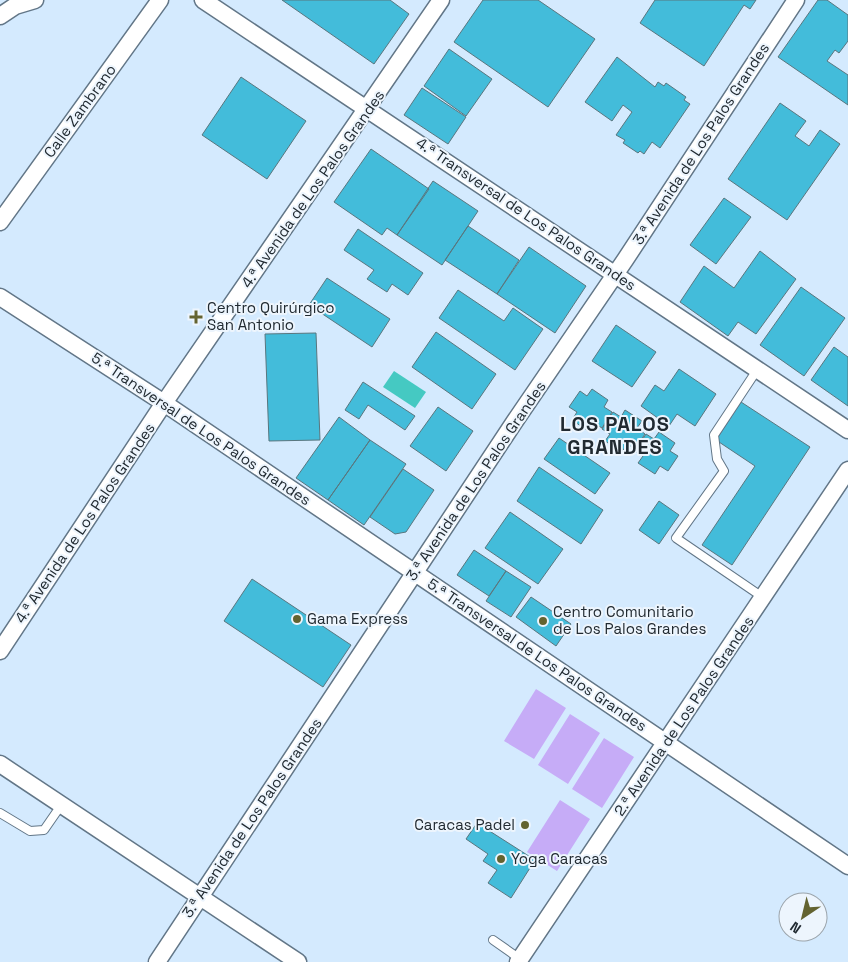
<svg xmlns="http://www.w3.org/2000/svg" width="848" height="962" font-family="'Space Grotesk',sans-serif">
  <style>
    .green { fill: #c6acf7 }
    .water { fill: #45c9c2 }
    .building { fill: #43bcda; stroke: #59767e }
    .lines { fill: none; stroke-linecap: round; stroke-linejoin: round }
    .service-casing { stroke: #627687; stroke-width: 10 }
    .minor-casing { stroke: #627687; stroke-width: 19 }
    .service { stroke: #fff; stroke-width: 8 }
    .minor { stroke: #fff; stroke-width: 16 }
    .poi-dot { fill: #636330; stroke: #edf5fd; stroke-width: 2 }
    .labels { text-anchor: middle; stroke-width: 4; stroke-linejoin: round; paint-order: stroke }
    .street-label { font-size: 15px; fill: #212a31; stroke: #edf5fd }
    .poi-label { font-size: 15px; fill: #212a31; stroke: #edf5fd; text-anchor: start }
    .district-label { font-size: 20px; font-weight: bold; letter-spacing: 1px; fill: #212a31; stroke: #edf5fd }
  </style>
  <rect width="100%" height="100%" fill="#d4eafe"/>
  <!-- green -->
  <path class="green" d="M 536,689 L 566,708 L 534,759 L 504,741 Z
    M 570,714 L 600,733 L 568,784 L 538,765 Z
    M 604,738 L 634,757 L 602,808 L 572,789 Z
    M 560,800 L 590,819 L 557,871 L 527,852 Z"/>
  <!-- water -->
  <path class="water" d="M 394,371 L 426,392 L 415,408 L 383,387 Z"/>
  <!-- building -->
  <path class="building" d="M 282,0 L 390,0 L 409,14 L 374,64 Z
    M 483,0 L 538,0 L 595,39 L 548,107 L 454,42 Z
    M 655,0 L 756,0 L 750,9 L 744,5 L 704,66 L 640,23 Z
    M 818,0 L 827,0 L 848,15 L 848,41 L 839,53 L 835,50 L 827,61 L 848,75 L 848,105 L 778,57 Z
    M 449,49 L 492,79 L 466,116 L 424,86 Z
    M 617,57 L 655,87 L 658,82 L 664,86 L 666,83 L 686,97 L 684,100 L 690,104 L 660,148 L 652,142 L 644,154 L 640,151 L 638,153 L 623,143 L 625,140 L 616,135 L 632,112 L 623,105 L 612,121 L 585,102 Z
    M 241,77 L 306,121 L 267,179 L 202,135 Z
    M 422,88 L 466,117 L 448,144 L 404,115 Z
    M 780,103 L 806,121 L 795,136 L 809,146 L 820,130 L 840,144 L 787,220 L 728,179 Z
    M 371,149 L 429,189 L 397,235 L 387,228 L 382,235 L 334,202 Z
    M 433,181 L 478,211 L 442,265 L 397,235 Z
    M 724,198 L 751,217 L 716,264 L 690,245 Z
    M 468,226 L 519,260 L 497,294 L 445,260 Z
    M 358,229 L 423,273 L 408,295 L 392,284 L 387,292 L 367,279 L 374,270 L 344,250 Z
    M 529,247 L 586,286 L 555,333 L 497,294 Z
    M 760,251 L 796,279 L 756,334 L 738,322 L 728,336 L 680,302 L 704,266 L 734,288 Z
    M 327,278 L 390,319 L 372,347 L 309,305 Z
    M 801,287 L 845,318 L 804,376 L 760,345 Z
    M 458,290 L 504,321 L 513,308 L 543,329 L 515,370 L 439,318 Z
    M 616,325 L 656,352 L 632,387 L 592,361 Z
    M 436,332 L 496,374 L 472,409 L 412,367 Z
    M 316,333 L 320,440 L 269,441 L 265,334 Z
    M 834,347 L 848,357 L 848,406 L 811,380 Z
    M 679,369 L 716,394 L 695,426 L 677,414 L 669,426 L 641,406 L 655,385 L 664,391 Z
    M 363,382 L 415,416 L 405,430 L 368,405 L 359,419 L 345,410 Z
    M 592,389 L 608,400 L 604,407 L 612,412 L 602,428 L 594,423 L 588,431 L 572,420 L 577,412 L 569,407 L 580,391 L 587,396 Z
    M 741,402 L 810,447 L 732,565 L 702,545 L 755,466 L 716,440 Z
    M 438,407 L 473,431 L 446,471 L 410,446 Z
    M 625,410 L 642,421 L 637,428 L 645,434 L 635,449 L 627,444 L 622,452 L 605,441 L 610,434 L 602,429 L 613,412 L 621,417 Z
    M 339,417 L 370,440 L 328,500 L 296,478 Z
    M 659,432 L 675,443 L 670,451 L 678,456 L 668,471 L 660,466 L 655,474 L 638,463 L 643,456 L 635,451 L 646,434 L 654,439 Z
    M 559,438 L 610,473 L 595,494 L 544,459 Z
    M 370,440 L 406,464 L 364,525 L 328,500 Z
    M 539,467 L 603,510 L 581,544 L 517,501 Z
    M 403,469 L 434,490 L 406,532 L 395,534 L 370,517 Z
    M 659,501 L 679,515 L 659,544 L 639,530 Z
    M 510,512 L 563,549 L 538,584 L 485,548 Z
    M 474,550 L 506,571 L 489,596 L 457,575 Z
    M 506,571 L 531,587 L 511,617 L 486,601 Z
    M 252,579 L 351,645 L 323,687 L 224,621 Z
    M 531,597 L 571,624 L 556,646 L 516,617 Z
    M 477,823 L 535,860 L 511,898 L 488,883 L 497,870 L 483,861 L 488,854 L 466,839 Z"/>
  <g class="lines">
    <defs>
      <path id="service" d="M 757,370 L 714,435 L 717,459 L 724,471 L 676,538 L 764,598
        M 0,813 L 30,831 L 44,830 L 62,804
        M 493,940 L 520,959"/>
      <path id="minor" d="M 203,0 L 848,430
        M 0,16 L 15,6 L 35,0
        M 0,222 L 160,0
        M 0,297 L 164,403 L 848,866
        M 0,651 L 164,403 L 441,0
        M 0,764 L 298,962
        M 157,962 L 515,421 L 625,260 L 796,0
        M 518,962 L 848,470"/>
    </defs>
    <!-- service casing -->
    <use href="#service" class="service-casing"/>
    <!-- minor casing -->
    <use href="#minor" class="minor-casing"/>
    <!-- service -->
    <use href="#service" class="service"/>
    <!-- minor -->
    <use href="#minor" class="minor"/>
  </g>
  <!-- markers -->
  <g class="poi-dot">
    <path d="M193.5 309.5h5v5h5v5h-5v5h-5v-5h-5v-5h5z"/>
    <circle cx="297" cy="619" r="5"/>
    <circle cx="543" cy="621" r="5"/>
    <circle cx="525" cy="825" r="5"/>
    <circle cx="501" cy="859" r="5"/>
  </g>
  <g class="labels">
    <!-- street labels -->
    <g class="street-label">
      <text transform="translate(80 111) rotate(-54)" y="5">Calle Zambrano</text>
      <text transform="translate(701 144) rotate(-57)" y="5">3.ª Avenida de Los Palos Grandes</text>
      <text transform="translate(313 189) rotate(-55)" y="5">4.ª Avenida de Los Palos Grandes</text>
      <text transform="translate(526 214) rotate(34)" y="5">4.ª Transversal de Los Palos Grandes</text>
      <text transform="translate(201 429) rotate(34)" y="5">5.ª Transversal de Los Palos Grandes</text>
      <text transform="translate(476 481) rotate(-56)" y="5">3.ª Avenida de Los Palos Grandes</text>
      <text transform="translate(85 523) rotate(-56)" y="5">4.ª Avenida de Los Palos Grandes</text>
      <text transform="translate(537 655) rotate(34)" y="5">5.ª Transversal de Los Palos Grandes</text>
      <text transform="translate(684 716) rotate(-56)" y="5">2.ª Avenida de Los Palos Grandes</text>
      <text transform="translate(252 818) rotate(-56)" y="5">3.ª Avenida de Los Palos Grandes</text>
    </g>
    <!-- poi labels -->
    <g class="poi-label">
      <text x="207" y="313">Centro Quirúrgico<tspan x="207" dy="17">San Antonio</tspan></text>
      <text x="553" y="617">Centro Comunitario<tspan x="553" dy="17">de Los Palos Grandes</tspan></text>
      <text x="307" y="624">Gama Express</text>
      <text x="515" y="830" text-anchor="end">Caracas Padel</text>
      <text x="511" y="864">Yoga Caracas</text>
    </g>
    <!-- district labels -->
    <g class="district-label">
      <text x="615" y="431">LOS PALOS<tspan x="615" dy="23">GRANDES</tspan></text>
    </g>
  </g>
  <!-- north arrow -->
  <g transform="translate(803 917) rotate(215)"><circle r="24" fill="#edf5fd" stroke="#9ba4ab"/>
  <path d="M0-4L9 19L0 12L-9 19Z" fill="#636330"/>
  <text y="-8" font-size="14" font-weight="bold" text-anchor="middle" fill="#212a31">N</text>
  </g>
</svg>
